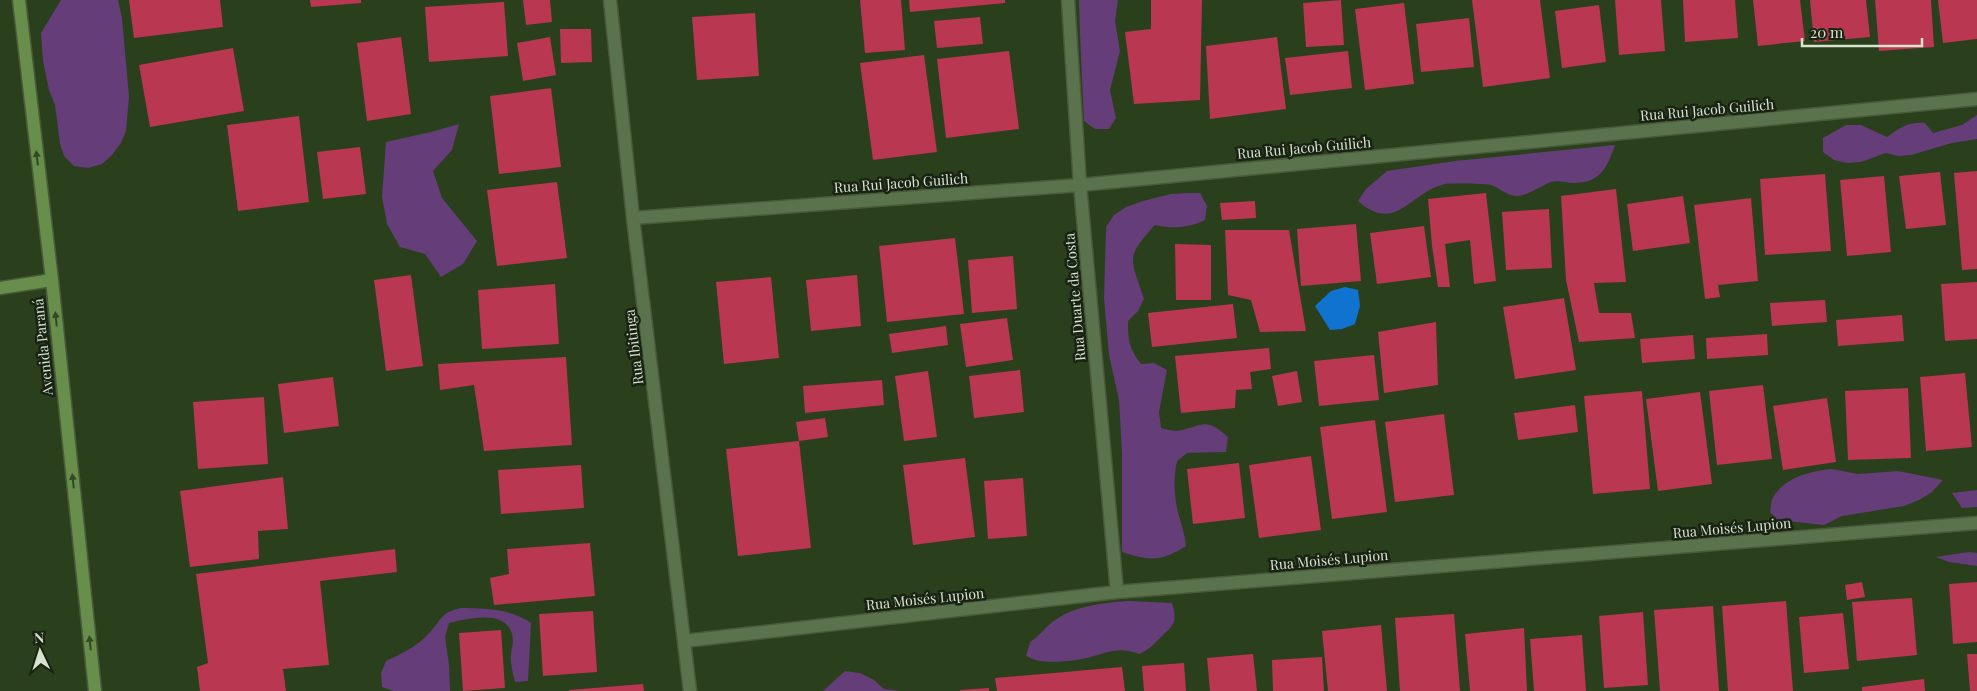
<svg xmlns="http://www.w3.org/2000/svg" width="1977" height="691" font-family="'Playfair Display',serif">
  <style>
    .green { fill: #653d79 }
    .water { fill: #1173d0 }
    .building { fill: #b93750 }
    .lines { fill: none; stroke-linecap: round; stroke-linejoin: round }
    .minor-casing { stroke: #495a3b; stroke-width: 15 }
    .secondary-casing { stroke: #495a3b; stroke-width: 15 }
    .minor { stroke: #5b734c; stroke-width: 12 }
    .secondary { stroke: #678e4b; stroke-width: 12 }
    .oneway { fill: #344827 }
    .labels { text-anchor: middle; stroke-width: 5; stroke-linejoin: round; paint-order: stroke }
    .street-label { font-size: 14px; fill: #d6e3ce; stroke: #192313 }
  </style>
  <rect width="100%" height="100%" fill="#2a3f1b"/>
  <!-- green -->
  <path class="green" d="M 61,0 L 118,0 L 122,18 L 129,97 L 126,131 L 121,143 L 112,155 L 102,164 L 88,168 L 74,166 L 64,156 L 60,144 L 55,105 L 49,90 L 43,61 L 41,33 Z
    M 1079,0 L 1118,0 L 1115,21 L 1120,51 L 1110,90 L 1116,118 L 1109,129 L 1095,129 L 1084,121 C 1082,81 1080,41 1079,0 Z
    M 1977,115 L 1977,139 L 1952,143 L 1911,155 L 1898,156 L 1886,153 L 1861,162 L 1847,163 L 1834,160 L 1823,152 L 1823,138 L 1846,125 L 1861,125 L 1887,137 C 1901,127 1908,122 1925,123 L 1933,133 L 1962,125 Z
    M 459,124 L 452,150 L 433,171 L 442,198 L 477,241 L 463,264 L 441,277 L 425,254 L 400,247 L 387,224 L 382,197 L 386,142 L 431,132 Z
    M 1615,145 C 1607,168 1600,183 1574,183 C 1566,183 1559,180 1551,182 C 1540,186 1528,196 1516,196 C 1505,195 1500,188 1491,185 C 1488,184 1450,183 1445,184 C 1411,191 1396,235 1358,201 L 1366,189 L 1387,171 L 1455,161 Z
    M 1186,193 L 1200,193 L 1207,206 L 1205,220 C 1189,228 1173,229 1155,225 C 1124,259 1131,258 1144,299 L 1138,311 L 1128,321 C 1128,341 1129,348 1141,364 L 1154,363 L 1167,370 L 1159,412 L 1161,428 C 1166,429 1172,431 1177,431 C 1203,426 1205,416 1228,437 L 1226,452 L 1187,453 L 1177,461 C 1173,479 1174,498 1179,516 C 1182,527 1185,535 1186,546 C 1161,562 1150,561 1122,552 L 1122,453 L 1119,400 L 1109,355 L 1104,298 L 1106,227 L 1114,215 L 1126,207 L 1143,201 L 1171,194 Z
    M 1832,469 L 1858,474 L 1898,471 L 1943,480 L 1932,492 L 1919,500 L 1904,506 L 1842,516 L 1824,525 L 1778,520 L 1770,512 C 1771,507 1771,501 1773,497 C 1785,477 1811,471 1832,469 Z
    M 1977,490 L 1977,507 L 1962,508 L 1952,493 Z
    M 1968,552 L 1977,553 L 1977,566 L 1949,562 L 1936,557 Z
    M 1128,601 L 1172,603 C 1178,622 1174,625 1161,637 C 1153,645 1149,650 1139,654 C 1117,646 1108,653 1087,658 C 1073,661 1053,663 1040,661 C 1035,661 1030,657 1026,656 L 1030,642 C 1038,637 1043,630 1050,624 C 1071,606 1102,603 1128,601 Z
    M 461,608 C 485,608 511,609 531,623 L 528,681 L 515,682 C 513,673 510,664 511,655 C 511,650 513,645 513,640 C 511,608 470,618 449,623 L 445,637 L 449,665 L 450,691 L 394,691 L 382,687 L 381,673 L 386,661 C 401,654 418,646 429,633 C 443,619 439,613 461,608 Z
    M 845,671 L 860,673 L 874,680 L 884,689 L 900,691 L 823,691 Z"/>
  <!-- water -->
  <path class="water" d="M 1345,287 L 1358,290 L 1360,306 L 1355,324 L 1342,329 L 1330,330 L 1315,306 L 1331,291 Z"/>
  <!-- building -->
  <path class="building" d="M 129,0 L 220,0 L 223,27 L 134,38 Z
    M 310,0 L 361,0 L 361,3 L 311,7 Z
    M 523,0 L 550,0 L 552,22 L 526,25 Z
    M 860,0 L 901,0 L 905,50 L 865,53 Z
    M 909,0 L 1005,0 L 1005,3 L 910,12 Z
    M 1151,0 L 1202,0 L 1200,100 L 1134,104 L 1125,32 L 1151,29 Z
    M 1341,0 L 1344,45 L 1306,47 L 1303,3 Z
    M 1472,0 L 1540,0 L 1550,78 L 1483,87 Z
    M 1615,0 L 1661,0 L 1665,51 L 1619,55 Z
    M 1683,0 L 1735,0 L 1738,38 L 1685,42 Z
    M 1753,0 L 1800,0 L 1805,41 L 1758,46 Z
    M 1810,0 L 1866,0 L 1870,37 L 1814,42 Z
    M 1875,0 L 1931,0 L 1934,47 L 1879,51 Z
    M 1938,0 L 1977,0 L 1977,39 L 1943,43 Z
    M 504,2 L 508,56 L 429,62 L 425,7 Z
    M 1404,3 L 1414,84 L 1365,90 L 1355,9 Z
    M 1599,5 L 1606,62 L 1562,68 L 1555,11 Z
    M 755,13 L 759,76 L 697,80 L 692,17 Z
    M 980,17 L 983,44 L 937,48 L 934,21 Z
    M 1469,18 L 1474,67 L 1421,72 L 1416,24 Z
    M 560,29 L 591,29 L 592,62 L 561,63 Z
    M 401,37 L 411,114 L 367,121 L 357,43 Z
    M 550,37 L 556,75 L 523,81 L 517,43 Z
    M 1277,37 L 1286,109 L 1210,119 L 1206,46 Z
    M 233,48 L 244,111 L 150,127 L 139,65 Z
    M 1009,51 L 1019,129 L 946,138 L 937,59 Z
    M 1348,51 L 1352,88 L 1290,95 L 1285,58 Z
    M 924,55 L 937,152 L 873,160 L 860,63 Z
    M 551,88 L 561,167 L 499,174 L 490,96 Z
    M 299,116 L 309,202 L 238,211 L 227,125 Z
    M 360,147 L 366,194 L 323,199 L 317,152 Z
    M 1977,171 L 1977,269 L 1962,270 L 1954,173 Z
    M 1940,172 L 1946,225 L 1906,229 L 1899,176 Z
    M 1825,174 L 1831,251 L 1765,255 L 1760,179 Z
    M 1884,176 L 1891,252 L 1847,256 L 1840,180 Z
    M 557,182 L 567,258 L 497,266 L 487,190 Z
    M 1616,189 L 1626,282 L 1594,283 L 1599,313 L 1631,313 L 1635,338 L 1579,342 L 1566,280 L 1561,196 Z
    M 1486,193 L 1496,281 L 1474,284 L 1470,240 L 1445,244 L 1450,287 L 1438,287 L 1432,246 L 1428,199 Z
    M 1683,196 L 1690,243 L 1633,251 L 1627,204 Z
    M 1751,198 L 1758,281 L 1718,285 L 1720,297 L 1705,299 L 1694,205 Z
    M 1255,201 L 1256,218 L 1222,220 L 1220,203 Z
    M 1549,209 L 1552,268 L 1506,270 L 1502,212 Z
    M 1356,224 L 1361,281 L 1301,286 L 1297,229 Z
    M 1424,226 L 1431,277 L 1377,284 L 1370,233 Z
    M 1225,230 L 1289,230 L 1306,331 L 1260,332 L 1251,300 L 1228,295 Z
    M 955,238 L 964,314 L 887,322 L 879,246 Z
    M 1175,244 L 1211,245 L 1211,300 L 1176,300 Z
    M 1013,256 L 1017,309 L 972,313 L 968,260 Z
    M 411,275 L 423,366 L 386,371 L 374,280 Z
    M 857,275 L 861,326 L 811,331 L 806,280 Z
    M 771,277 L 779,358 L 724,364 L 716,282 Z
    M 1977,282 L 1977,339 L 1945,341 L 1941,284 Z
    M 555,284 L 559,344 L 482,349 L 478,290 Z
    M 1564,298 L 1576,370 L 1515,379 L 1503,307 Z
    M 1825,300 L 1827,322 L 1772,326 L 1770,303 Z
    M 1233,304 L 1237,338 L 1152,347 L 1148,313 Z
    M 1902,315 L 1904,341 L 1838,346 L 1836,320 Z
    M 1007,318 L 1013,360 L 966,367 L 960,324 Z
    M 1436,322 L 1438,385 L 1384,393 L 1378,332 Z
    M 946,326 L 948,345 L 892,353 L 889,334 Z
    M 1767,334 L 1768,355 L 1707,359 L 1706,338 Z
    M 1693,335 L 1695,359 L 1642,363 L 1640,339 Z
    M 1269,348 L 1271,369 L 1250,372 L 1252,389 L 1236,390 L 1235,408 L 1181,413 L 1175,356 Z
    M 1374,355 L 1379,400 L 1319,406 L 1314,361 Z
    M 566,357 L 572,445 L 484,451 L 474,385 L 440,390 L 438,364 Z
    M 1020,370 L 1024,412 L 974,418 L 969,376 Z
    M 928,371 L 937,437 L 904,441 L 895,376 Z
    M 1297,371 L 1302,402 L 1278,406 L 1272,376 Z
    M 1965,373 L 1972,447 L 1926,451 L 1920,377 Z
    M 333,377 L 339,426 L 284,433 L 278,384 Z
    M 882,380 L 884,405 L 805,413 L 803,386 Z
    M 1763,385 L 1772,459 L 1717,465 L 1709,391 Z
    M 1908,388 L 1911,458 L 1848,460 L 1845,391 Z
    M 1642,391 L 1650,489 L 1593,494 L 1584,396 Z
    M 1700,392 L 1712,484 L 1658,491 L 1646,399 Z
    M 264,397 L 268,464 L 198,469 L 193,402 Z
    M 1827,398 L 1836,462 L 1783,470 L 1773,406 Z
    M 1575,405 L 1578,432 L 1518,440 L 1514,413 Z
    M 1444,414 L 1454,495 L 1395,502 L 1385,422 Z
    M 825,418 L 828,437 L 799,441 L 796,422 Z
    M 1375,420 L 1387,512 L 1332,519 L 1320,427 Z
    M 799,441 L 811,548 L 738,556 L 726,449 Z
    M 1311,456 L 1321,530 L 1259,538 L 1249,465 Z
    M 965,458 L 975,537 L 913,545 L 903,465 Z
    M 1239,463 L 1245,518 L 1193,524 L 1187,469 Z
    M 581,465 L 584,508 L 501,514 L 498,470 Z
    M 283,477 L 288,529 L 258,531 L 259,559 L 190,567 L 180,491 Z
    M 1023,478 L 1027,536 L 988,539 L 984,481 Z
    M 590,543 L 595,596 L 494,605 L 490,578 L 509,574 L 507,549 Z
    M 395,549 L 397,572 L 320,581 L 329,665 L 283,669 L 286,691 L 200,691 L 197,667 L 208,663 L 196,574 Z
    M 1862,582 L 1865,597 L 1847,600 L 1845,585 Z
    M 1977,582 L 1977,642 L 1953,644 L 1949,584 Z
    M 1912,598 L 1917,655 L 1857,661 L 1852,602 Z
    M 1786,601 L 1793,691 L 1728,691 L 1722,606 Z
    M 1713,606 L 1719,691 L 1660,691 L 1654,610 Z
    M 593,611 L 597,672 L 543,676 L 539,614 Z
    M 1643,612 L 1648,685 L 1604,688 L 1599,616 Z
    M 1843,613 L 1849,669 L 1804,673 L 1799,617 Z
    M 1454,614 L 1460,691 L 1400,691 L 1395,618 Z
    M 1381,625 L 1387,691 L 1328,691 L 1322,631 Z
    M 1524,628 L 1527,691 L 1470,691 L 1465,634 Z
    M 501,630 L 505,688 L 463,691 L 459,633 Z
    M 1582,635 L 1586,691 L 1534,691 L 1530,639 Z
    M 1253,654 L 1257,691 L 1210,691 L 1207,658 Z
    M 1967,654 L 1977,654 L 1977,691 L 1970,691 Z
    M 1322,657 L 1324,691 L 1273,691 L 1272,660 Z
    M 1184,663 L 1186,691 L 1144,691 L 1142,666 Z
    M 1122,667 L 1125,691 L 997,691 L 995,678 Z
    M 1924,679 L 1925,691 L 1862,691 L 1862,687 Z
    M 643,684 L 644,691 L 569,691 L 569,690 Z
    M 989,688 L 989,691 L 960,691 L 960,690 Z"/>
  <g class="lines">
    <defs>
      <path id="minor" d="M 610,0 L 633,218 L 690,691
        M 1068,0 L 1080,185 L 1117,592
        M 633,218 L 1080,185 L 1977,99
        M 684,641 L 1117,592 L 1977,523"/>
      <path id="secondary" d="M 19,0 L 52,280 L 95,691
        M 0,288 L 52,280"/>
    </defs>
    <!-- minor casing -->
    <use href="#minor" class="minor-casing"/>
    <!-- secondary casing -->
    <use href="#secondary" class="secondary-casing"/>
    <!-- minor -->
    <use href="#minor" class="minor"/>
    <!-- secondary -->
    <use href="#secondary" class="secondary"/>
  </g>
  <!-- one-way arrows -->
  <defs><path id="oneway-solid" d="M-6-.8H1V-3.2L6.5 0L1 3.2V.8H-6Z" transform="scale(1.25)"/></defs>
  <g class="oneway">
    <use href="#oneway-solid" transform="translate(37 158) rotate(-97)"/>
    <use href="#oneway-solid" transform="translate(56 319) rotate(-96)"/>
    <use href="#oneway-solid" transform="translate(73 481) rotate(-96)"/>
    <use href="#oneway-solid" transform="translate(90 643) rotate(-96)"/>
  </g>
  <g class="labels">
    <!-- street labels -->
    <g class="street-label">
      <text transform="translate(1707 110) rotate(-5)" y="5">Rua Rui Jacob Guilich</text>
      <text transform="translate(1304 148) rotate(-5)" y="5">Rua Rui Jacob Guilich</text>
      <text transform="translate(901 183) rotate(-4)" y="5">Rua Rui Jacob Guilich</text>
      <text transform="translate(1075 297) rotate(-95)" y="5">Rua Duarte da Costa</text>
      <text transform="translate(43 347) rotate(-96)" y="5">Avenida Paraná</text>
      <text transform="translate(634 347) rotate(-97)" y="5">Rua Ibitinga</text>
      <text transform="translate(1732 528) rotate(-5)" y="5">Rua Moisés Lupion</text>
      <text transform="translate(1329 560) rotate(-5)" y="5">Rua Moisés Lupion</text>
      <text transform="translate(925 599) rotate(-6)" y="5">Rua Moisés Lupion</text>
    </g>
  </g>
  <!-- north arrow -->
  <g transform="translate(40 651) rotate(356)" stroke="#192313" stroke-width="4" paint-order="stroke">
  <path d="M0-4L9 19L0 12L-9 19Z" fill="#d6e3ce"/>
  <text y="-8" font-size="14" font-weight="bold" text-anchor="middle" fill="#d6e3ce">N</text>
  </g>
  <!-- scale -->
  <path d="M1802 38v8h120v-8" fill="none" stroke="#d6e3ce" stroke-width="2.5"/>
  <text x="1810" y="38" font-size="15" fill="#d6e3ce" stroke="#192313" stroke-width="4" paint-order="stroke">20 m</text>
</svg>
